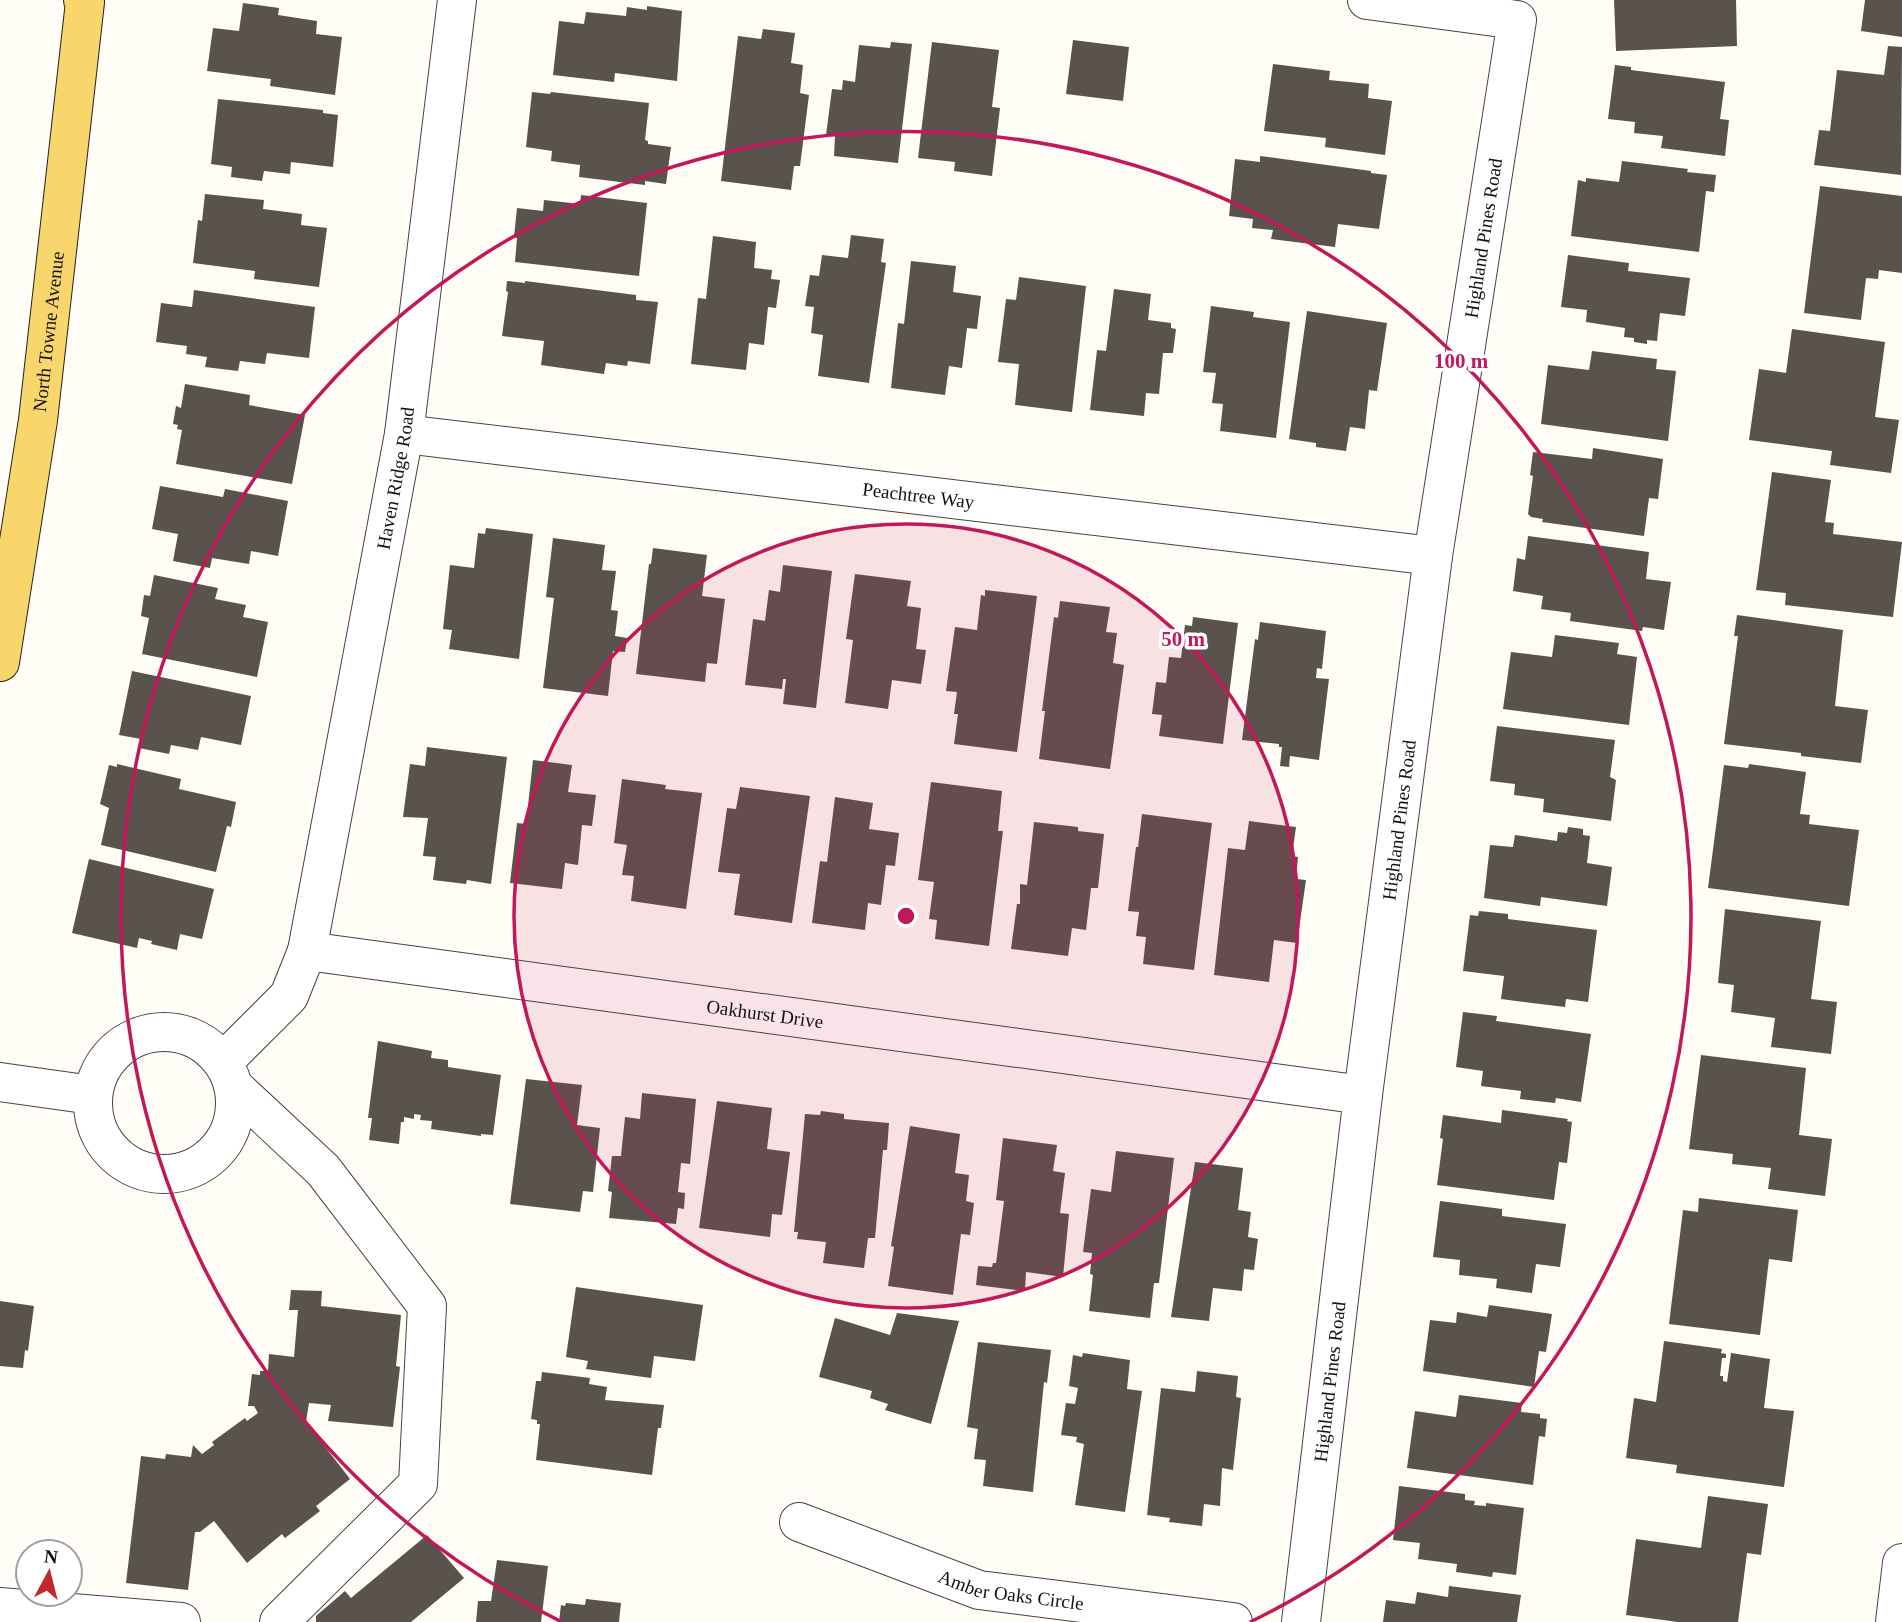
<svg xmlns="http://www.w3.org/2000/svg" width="1902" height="1622" font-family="Georgia,serif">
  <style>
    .building { fill: #5a524d }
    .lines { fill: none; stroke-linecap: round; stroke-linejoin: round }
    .minor-casing { stroke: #444; stroke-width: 40 }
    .major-casing { stroke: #222; stroke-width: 40 }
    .minor { stroke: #fff; stroke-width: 38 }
    .major { stroke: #f9d66b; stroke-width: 38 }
    .ring { fill: none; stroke: #c2185b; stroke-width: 3.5 }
    .labels { text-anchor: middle; stroke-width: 7; stroke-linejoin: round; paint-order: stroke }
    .street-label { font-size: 19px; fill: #111; stroke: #fff }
    .centre { fill: #c2185b; stroke: #fff; stroke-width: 3.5 }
    .ring-label { font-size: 21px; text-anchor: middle; font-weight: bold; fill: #c2185b; stroke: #fff; stroke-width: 7; stroke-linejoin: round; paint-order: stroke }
  </style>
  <rect width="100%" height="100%" fill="#fffdf5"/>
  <!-- building -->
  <path class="building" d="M 1614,0 L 1736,0 L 1737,46 L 1616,51 Z
    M 1865,0 L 1902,0 L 1902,37 L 1861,31 Z
    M 243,3 L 279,8 L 278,15 L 317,21 L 316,34 L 342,37 L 335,95 L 270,86 L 271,79 L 207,71 L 213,28 L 239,31 Z
    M 647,6 L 682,11 L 677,81 L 615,73 L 614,82 L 553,75 L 559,21 L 584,24 L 586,12 L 626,16 L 627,7 L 647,10 Z
    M 763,29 L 795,33 L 791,63 L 803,65 L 800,93 L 809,95 L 800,166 L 794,166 L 791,190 L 721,181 L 738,36 L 761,39 Z
    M 1073,40 L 1129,47 L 1123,101 L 1066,94 Z
    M 891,42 L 912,44 L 898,163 L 834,156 L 835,136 L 826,135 L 832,89 L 842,90 L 843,80 L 855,82 L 859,45 L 890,48 Z
    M 932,42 L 999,50 L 992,107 L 1000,108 L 992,176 L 954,171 L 955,162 L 918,158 Z
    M 1888,46 L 1902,47 L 1901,175 L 1814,165 L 1819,130 L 1830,131 L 1837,70 L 1884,75 Z
    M 1273,64 L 1330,71 L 1329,80 L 1369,84 L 1368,98 L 1392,101 L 1385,155 L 1325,147 L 1326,138 L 1264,131 Z
    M 1615,65 L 1631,67 L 1631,70 L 1725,82 L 1720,119 L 1729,120 L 1725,156 L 1661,148 L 1663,136 L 1634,133 L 1635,122 L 1608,119 Z
    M 532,92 L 550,94 L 551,92 L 649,103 L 645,140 L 648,141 L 648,144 L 671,147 L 666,184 L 645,181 L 645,185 L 579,177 L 580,165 L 551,161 L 552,151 L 526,147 Z
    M 218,99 L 323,110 L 323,113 L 338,115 L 333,167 L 291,162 L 290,174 L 264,171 L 262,181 L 231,177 L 232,167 L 211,164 Z
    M 1260,156 L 1371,171 L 1371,173 L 1387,175 L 1379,229 L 1338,224 L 1335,247 L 1271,239 L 1273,230 L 1252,228 L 1253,219 L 1229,216 L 1235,159 L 1260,162 Z
    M 1622,161 L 1688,169 L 1687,172 L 1716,175 L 1714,192 L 1706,191 L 1699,252 L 1571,236 L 1578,180 L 1586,182 L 1586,178 L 1619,182 Z
    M 1820,186 L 1902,196 L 1902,273 L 1879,270 L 1878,279 L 1866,278 L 1861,320 L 1804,313 Z
    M 205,194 L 264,200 L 263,209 L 302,214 L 301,225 L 327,228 L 319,287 L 254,279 L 255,271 L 193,263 L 198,220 L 202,221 Z
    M 581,195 L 647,203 L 639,276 L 515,262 L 517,238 L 514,237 L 517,208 L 543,211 L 544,200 L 580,204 Z
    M 851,235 L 884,239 L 881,262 L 886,263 L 869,383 L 818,376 L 823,335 L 811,333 L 814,307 L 805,306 L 810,275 L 819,276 L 822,255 L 848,258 Z
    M 713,236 L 756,242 L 754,268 L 772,270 L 771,279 L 780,280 L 776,308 L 768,307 L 764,345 L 749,343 L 746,370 L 691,364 L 698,298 L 706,299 Z
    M 1568,255 L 1629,263 L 1628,271 L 1690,278 L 1685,316 L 1660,313 L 1657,341 L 1647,340 L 1647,344 L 1634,342 L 1634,338 L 1624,337 L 1625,328 L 1586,322 L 1587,310 L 1561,307 Z
    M 911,261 L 956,266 L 953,292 L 981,296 L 977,329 L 967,328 L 962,368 L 949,366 L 945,395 L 891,388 L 898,323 L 904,324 Z
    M 1019,277 L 1086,286 L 1072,412 L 1015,405 L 1019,364 L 998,362 L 1006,299 L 1016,300 Z
    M 507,281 L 525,283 L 525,281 L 636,295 L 636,300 L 658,302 L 650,364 L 628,361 L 627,366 L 606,363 L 604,374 L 541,365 L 544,341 L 502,336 L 508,292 L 506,291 Z
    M 1114,289 L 1151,294 L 1148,320 L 1171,323 L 1171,328 L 1176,329 L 1173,353 L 1163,353 L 1159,394 L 1146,393 L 1144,416 L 1090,410 L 1097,350 L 1106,351 Z
    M 194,290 L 315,307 L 309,358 L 267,353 L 265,364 L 240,361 L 238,371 L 205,367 L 207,357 L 186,354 L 187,346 L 156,342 L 161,303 L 192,307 Z
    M 1211,306 L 1254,312 L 1253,317 L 1290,322 L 1276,438 L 1220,431 L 1223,404 L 1212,403 L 1216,373 L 1203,372 Z
    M 1307,311 L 1387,323 L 1377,391 L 1369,390 L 1365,429 L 1350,427 L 1346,451 L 1316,447 L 1316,443 L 1289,439 Z
    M 1792,329 L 1885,342 L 1875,417 L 1899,420 L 1891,473 L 1830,465 L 1832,451 L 1749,440 L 1759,369 L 1786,373 Z
    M 1592,351 L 1657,359 L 1656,369 L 1676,371 L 1668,441 L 1541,424 L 1548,365 L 1589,370 Z
    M 185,384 L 250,395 L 249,405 L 305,415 L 292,484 L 176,464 L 182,430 L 177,429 L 178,425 L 173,424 L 176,406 L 181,408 Z
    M 1593,448 L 1663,459 L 1658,499 L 1649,498 L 1644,536 L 1542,522 L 1543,519 L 1531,517 L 1528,514 L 1533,476 L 1530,475 L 1533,452 L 1592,459 Z
    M 1772,472 L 1831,480 L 1825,522 L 1834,523 L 1833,534 L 1902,542 L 1893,617 L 1785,605 L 1786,593 L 1756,590 Z
    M 160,486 L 223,497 L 225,489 L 288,501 L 278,556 L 251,551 L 249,564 L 212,558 L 210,568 L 173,561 L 178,534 L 152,529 Z
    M 486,528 L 533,534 L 519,659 L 449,649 L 452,630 L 443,629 L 450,565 L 474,568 L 478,533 L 485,534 Z
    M 1528,536 L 1649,552 L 1646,579 L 1671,582 L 1664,630 L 1643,627 L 1642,631 L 1570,621 L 1571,613 L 1541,609 L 1543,596 L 1513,591 L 1517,558 L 1525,560 Z
    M 553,538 L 605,545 L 602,570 L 616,571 L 611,610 L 618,611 L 615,636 L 627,638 L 625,652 L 613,651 L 608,696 L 543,688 L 554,598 L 546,597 Z
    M 653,548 L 707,555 L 702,596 L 725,599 L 717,664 L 707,663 L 705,682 L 636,674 L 649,564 L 651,564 Z
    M 783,565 L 832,571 L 816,708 L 783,704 L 786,679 L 783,679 L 782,689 L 745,685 L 753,619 L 765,621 L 769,590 L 780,592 Z
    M 855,574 L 911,581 L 907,606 L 921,608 L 916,649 L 926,650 L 921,684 L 892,680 L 888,709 L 845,703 L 853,640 L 846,639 Z
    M 154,575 L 218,588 L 215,599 L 246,605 L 243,617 L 268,622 L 257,677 L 142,654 L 149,618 L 141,616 L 144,595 L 150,596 Z
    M 985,590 L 1037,596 L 1017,752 L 954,744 L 958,714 L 954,714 L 957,692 L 946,691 L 955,627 L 977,630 L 981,595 L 985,596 Z
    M 1060,601 L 1110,607 L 1106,632 L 1117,633 L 1113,663 L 1124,665 L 1110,769 L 1039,759 L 1045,711 L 1042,711 L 1054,617 L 1058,618 Z
    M 1737,615 L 1843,630 L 1835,706 L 1868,710 L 1861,763 L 1801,756 L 1801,753 L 1724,744 L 1738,636 L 1734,636 Z
    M 1193,617 L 1238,623 L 1223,744 L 1159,736 L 1162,715 L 1152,714 L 1156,682 L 1166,683 L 1169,657 L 1181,658 L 1185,625 L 1192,626 Z
    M 1260,622 L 1326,631 L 1322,669 L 1317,668 L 1316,678 L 1329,679 L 1319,760 L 1290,756 L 1289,767 L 1280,766 L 1282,747 L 1279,747 L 1279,744 L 1242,740 L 1255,639 L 1258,640 Z
    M 1555,635 L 1619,643 L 1617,654 L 1637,657 L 1629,725 L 1503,709 L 1511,652 L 1552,657 Z
    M 132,671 L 251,696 L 241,745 L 201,737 L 198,750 L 171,745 L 169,754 L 139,748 L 141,739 L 119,735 Z
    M 1497,726 L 1615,740 L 1610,777 L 1616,780 L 1611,821 L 1543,812 L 1544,799 L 1514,795 L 1515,784 L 1490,781 Z
    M 427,747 L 507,757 L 491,884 L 467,880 L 466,884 L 433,880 L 436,857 L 423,856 L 428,818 L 403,817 L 410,764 L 425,766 Z
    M 533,760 L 572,765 L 568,792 L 596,795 L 592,826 L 582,825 L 578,865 L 565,863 L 562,889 L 510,883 L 517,823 L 526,824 Z
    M 117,764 L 181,779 L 179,789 L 236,802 L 231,827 L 227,826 L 216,872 L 101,845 L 109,808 L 100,804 L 109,765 L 117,767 Z
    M 1749,764 L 1806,772 L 1800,814 L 1810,815 L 1809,824 L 1859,830 L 1849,906 L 1708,888 L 1724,765 L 1748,768 Z
    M 622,779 L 666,785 L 665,789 L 702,793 L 686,909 L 631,901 L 634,876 L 622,875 L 627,845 L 614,843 Z
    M 931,782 L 1002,791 L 998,831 L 1003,831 L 989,946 L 935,939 L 937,920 L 929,919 L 934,882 L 918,880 Z
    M 740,787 L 810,796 L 792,923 L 734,915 L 740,874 L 718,872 L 727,808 L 736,809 Z
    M 835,797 L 873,803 L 869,829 L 899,833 L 895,866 L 886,865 L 881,905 L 868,903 L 865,930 L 812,923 L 820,861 L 827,862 Z
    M 1142,814 L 1212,823 L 1194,970 L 1143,964 L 1146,937 L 1136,936 L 1139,912 L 1128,911 L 1136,847 L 1138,847 Z
    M 1249,821 L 1296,827 L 1292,856 L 1298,857 L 1296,879 L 1306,880 L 1297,943 L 1274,940 L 1269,982 L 1214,975 L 1228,848 L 1245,850 Z
    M 1034,822 L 1078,827 L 1078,831 L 1104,834 L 1098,888 L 1091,888 L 1086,930 L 1072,928 L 1068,956 L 1011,949 L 1017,904 L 1020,904 L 1020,884 L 1027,885 Z
    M 1568,827 L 1583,829 L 1583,835 L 1590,836 L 1587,863 L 1612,867 L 1607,906 L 1541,897 L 1540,906 L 1484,898 L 1490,845 L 1513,847 L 1515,835 L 1557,841 L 1558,832 L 1567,833 Z
    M 89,859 L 214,889 L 202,939 L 180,934 L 177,950 L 151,944 L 152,941 L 139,938 L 137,948 L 72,933 Z
    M 1725,909 L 1821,921 L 1811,999 L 1837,1002 L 1831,1054 L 1771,1047 L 1775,1018 L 1731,1012 L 1734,985 L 1718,983 Z
    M 1479,911 L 1508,914 L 1508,919 L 1597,930 L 1588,1002 L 1566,999 L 1565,1007 L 1501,999 L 1504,976 L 1463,971 L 1470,915 L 1478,916 Z
    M 1463,1012 L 1497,1016 L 1496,1021 L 1591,1034 L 1581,1102 L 1556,1098 L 1555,1103 L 1520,1099 L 1521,1091 L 1481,1086 L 1483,1071 L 1456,1067 Z
    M 378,1041 L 432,1051 L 431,1058 L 448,1060 L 448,1067 L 501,1075 L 493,1135 L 481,1134 L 481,1136 L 431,1129 L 432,1121 L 420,1120 L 421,1115 L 414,1114 L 414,1119 L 404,1117 L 404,1122 L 401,1122 L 399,1144 L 369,1140 L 372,1118 L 368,1118 Z
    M 1701,1055 L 1806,1068 L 1799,1135 L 1832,1139 L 1825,1196 L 1768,1189 L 1771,1168 L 1732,1164 L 1733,1154 L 1689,1149 Z
    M 526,1079 L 582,1085 L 577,1125 L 600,1128 L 593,1192 L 583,1191 L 580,1212 L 510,1204 Z
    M 642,1093 L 696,1099 L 690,1164 L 681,1163 L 678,1192 L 685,1193 L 684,1209 L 678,1208 L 676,1224 L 609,1218 L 612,1192 L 608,1191 L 612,1156 L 621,1156 L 625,1117 L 640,1119 Z
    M 717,1101 L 772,1108 L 767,1149 L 790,1152 L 782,1215 L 772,1214 L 770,1237 L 699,1228 Z
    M 1502,1110 L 1568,1119 L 1567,1121 L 1572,1122 L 1567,1163 L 1559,1162 L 1554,1200 L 1437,1185 L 1443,1139 L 1440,1138 L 1443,1115 L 1501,1123 Z
    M 821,1111 L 844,1114 L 844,1119 L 889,1123 L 887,1150 L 883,1150 L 875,1238 L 868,1238 L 864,1268 L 823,1263 L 826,1242 L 797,1239 L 798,1232 L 794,1232 L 805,1114 L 820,1115 Z
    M 910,1126 L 960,1134 L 955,1173 L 969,1175 L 966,1201 L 974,1203 L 970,1235 L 961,1234 L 953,1295 L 888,1286 L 894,1247 L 891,1246 Z
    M 1003,1138 L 1057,1145 L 1053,1171 L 1065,1173 L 1060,1213 L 1069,1214 L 1063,1277 L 1026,1272 L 1025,1291 L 976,1285 L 978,1266 L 992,1267 L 993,1263 L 996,1263 L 1004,1201 L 996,1200 Z
    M 1116,1151 L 1174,1158 L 1159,1283 L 1154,1283 L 1150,1318 L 1089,1311 L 1093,1275 L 1090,1274 L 1092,1253 L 1083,1252 L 1091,1189 L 1111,1192 Z
    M 1195,1162 L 1243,1168 L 1238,1210 L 1251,1212 L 1248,1237 L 1258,1239 L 1254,1270 L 1244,1269 L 1242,1291 L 1213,1288 L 1209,1321 L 1171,1317 Z
    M 1699,1198 L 1798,1210 L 1792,1262 L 1769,1259 L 1760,1335 L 1669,1324 L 1683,1210 L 1698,1212 Z
    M 1440,1201 L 1502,1209 L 1502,1216 L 1566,1224 L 1560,1267 L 1536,1264 L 1532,1293 L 1496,1288 L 1497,1279 L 1459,1275 L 1460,1260 L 1433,1257 Z
    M 576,1287 L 703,1305 L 695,1361 L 654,1356 L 651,1378 L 586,1369 L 588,1361 L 566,1357 Z
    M 291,1290 L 322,1291 L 321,1306 L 401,1315 L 396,1366 L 400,1367 L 393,1427 L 328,1421 L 331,1405 L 309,1403 L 306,1422 L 350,1479 L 316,1506 L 320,1511 L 285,1538 L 282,1534 L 247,1563 L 214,1521 L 200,1532 L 195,1532 L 188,1590 L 126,1583 L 141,1456 L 165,1459 L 166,1454 L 191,1457 L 193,1445 L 202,1454 L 214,1445 L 212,1442 L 245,1418 L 247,1421 L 258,1413 L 254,1406 L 248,1406 L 252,1374 L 260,1375 L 260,1371 L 268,1371 L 269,1354 L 294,1357 L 298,1310 L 289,1310 Z
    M 0,1301 L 34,1306 L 28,1351 L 25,1350 L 23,1368 L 0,1366 Z
    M 1489,1305 L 1552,1314 L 1546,1352 L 1539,1351 L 1534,1387 L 1423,1371 L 1430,1320 L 1456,1323 L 1457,1312 L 1487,1317 Z
    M 897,1313 L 959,1321 L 931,1424 L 885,1410 L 888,1404 L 870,1398 L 872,1391 L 819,1377 L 835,1318 L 890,1335 Z
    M 1664,1341 L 1722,1349 L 1721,1353 L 1726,1354 L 1726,1358 L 1722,1358 L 1720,1376 L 1723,1376 L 1723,1381 L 1727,1382 L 1731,1353 L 1770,1359 L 1764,1408 L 1794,1411 L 1784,1487 L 1676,1473 L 1677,1465 L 1626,1458 L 1634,1398 L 1656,1402 Z
    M 978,1342 L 1051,1350 L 1047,1383 L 1044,1382 L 1033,1492 L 983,1486 L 986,1460 L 974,1459 L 978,1429 L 967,1427 Z
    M 1083,1353 L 1130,1360 L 1127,1389 L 1142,1391 L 1125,1512 L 1075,1505 L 1084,1444 L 1076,1442 L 1077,1437 L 1061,1435 L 1066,1403 L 1075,1404 L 1078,1388 L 1069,1386 L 1073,1355 L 1082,1357 Z
    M 1197,1371 L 1238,1376 L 1236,1397 L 1241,1398 L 1233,1470 L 1222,1468 L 1220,1506 L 1204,1504 L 1202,1526 L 1169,1522 L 1170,1518 L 1147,1515 L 1161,1388 L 1195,1392 Z
    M 542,1372 L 590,1378 L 589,1384 L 607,1387 L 605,1400 L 664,1405 L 661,1428 L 658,1428 L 652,1475 L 536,1460 L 540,1424 L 537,1424 L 537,1420 L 531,1419 L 536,1381 L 541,1381 Z
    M 1459,1395 L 1522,1403 L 1521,1412 L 1540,1414 L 1540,1418 L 1547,1419 L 1545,1437 L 1539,1436 L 1533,1485 L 1407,1468 L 1415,1411 L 1456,1417 Z
    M 1399,1486 L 1465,1494 L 1465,1500 L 1475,1501 L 1474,1505 L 1486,1506 L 1486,1503 L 1524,1508 L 1516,1575 L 1493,1572 L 1492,1577 L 1456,1572 L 1457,1564 L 1418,1559 L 1420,1543 L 1393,1540 Z
    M 1708,1496 L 1768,1504 L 1761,1555 L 1747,1553 L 1738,1622 L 1678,1622 L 1626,1615 L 1636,1539 L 1701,1548 Z
    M 427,1535 L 464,1578 L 411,1622 L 316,1622 L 316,1616 L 345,1591 L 351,1598 Z
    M 497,1560 L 548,1566 L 541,1622 L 476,1622 L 478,1601 L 491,1601 Z
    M 1449,1586 L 1521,1595 L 1517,1622 L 1383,1622 L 1386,1600 L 1415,1604 L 1417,1592 L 1448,1597 Z
    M 586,1599 L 621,1603 L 619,1622 L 559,1622 L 561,1605 L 565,1606 L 566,1603 L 585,1605 Z"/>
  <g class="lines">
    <defs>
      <g id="minor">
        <path id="s1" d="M 404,434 L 1433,556"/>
        <path id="s2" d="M 307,951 L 404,434 L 457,0"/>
        <circle cx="164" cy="1103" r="71"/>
        <path id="s3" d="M 223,1062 L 289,996 L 307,951 L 1363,1095"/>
        <path d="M 0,1082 L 92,1095"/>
        <path d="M 234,1087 L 323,1170 L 427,1306 L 418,1484 L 279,1622"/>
        <path id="s4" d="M 799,1522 L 979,1590 L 1233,1622"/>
        <path d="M 0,1607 L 181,1622"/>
        <path id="s5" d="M 1301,1622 L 1363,1095 L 1433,556 L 1517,20 L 1367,0"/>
        <path d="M 1895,1622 L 1902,1563"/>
      </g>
      <g id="major">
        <path id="s6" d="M 0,662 L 38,420 L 85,2 L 83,0"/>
      </g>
    </defs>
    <!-- minor casing -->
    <use href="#minor" class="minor-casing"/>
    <!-- major casing -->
    <use href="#major" class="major-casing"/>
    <!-- minor -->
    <use href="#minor" class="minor"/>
    <!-- major -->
    <use href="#major" class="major"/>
  </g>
  <!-- distance rings -->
  <circle cx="906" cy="916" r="392" fill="#c2185b" fill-opacity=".12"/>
  <g class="ring">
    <circle cx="906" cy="916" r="392"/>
    <path d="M562 1622A785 785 0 1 1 1250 1622"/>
  </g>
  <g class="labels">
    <!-- street labels -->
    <g class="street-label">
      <text dy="7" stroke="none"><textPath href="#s5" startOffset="1396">Highland Pines Road</textPath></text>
      <text dy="7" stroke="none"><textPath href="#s6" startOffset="334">North Towne Avenue</textPath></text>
      <text dy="7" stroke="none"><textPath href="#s2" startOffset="481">Haven Ridge Road</textPath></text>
      <text dy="7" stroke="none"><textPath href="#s1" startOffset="518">Peachtree Way</textPath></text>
      <text dy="7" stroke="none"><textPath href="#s5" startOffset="808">Highland Pines Road</textPath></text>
      <text dy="7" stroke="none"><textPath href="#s3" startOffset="604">Oakhurst Drive</textPath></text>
      <text dy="7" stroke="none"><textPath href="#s5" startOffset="242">Highland Pines Road</textPath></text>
      <text dy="7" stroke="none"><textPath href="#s4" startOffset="224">Amber Oaks Circle</textPath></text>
    </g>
  </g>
  <circle cx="906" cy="916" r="10" class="centre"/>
  <g class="ring-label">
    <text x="1461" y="368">100 m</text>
    <text x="1183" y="646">50 m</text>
  </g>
  <!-- north arrow -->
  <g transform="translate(49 1573) rotate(7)"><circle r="33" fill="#ffffff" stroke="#a0a0a0" stroke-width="2"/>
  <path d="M0-5L12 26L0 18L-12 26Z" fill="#c4262e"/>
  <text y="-10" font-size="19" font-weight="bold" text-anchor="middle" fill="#111111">N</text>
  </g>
</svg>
